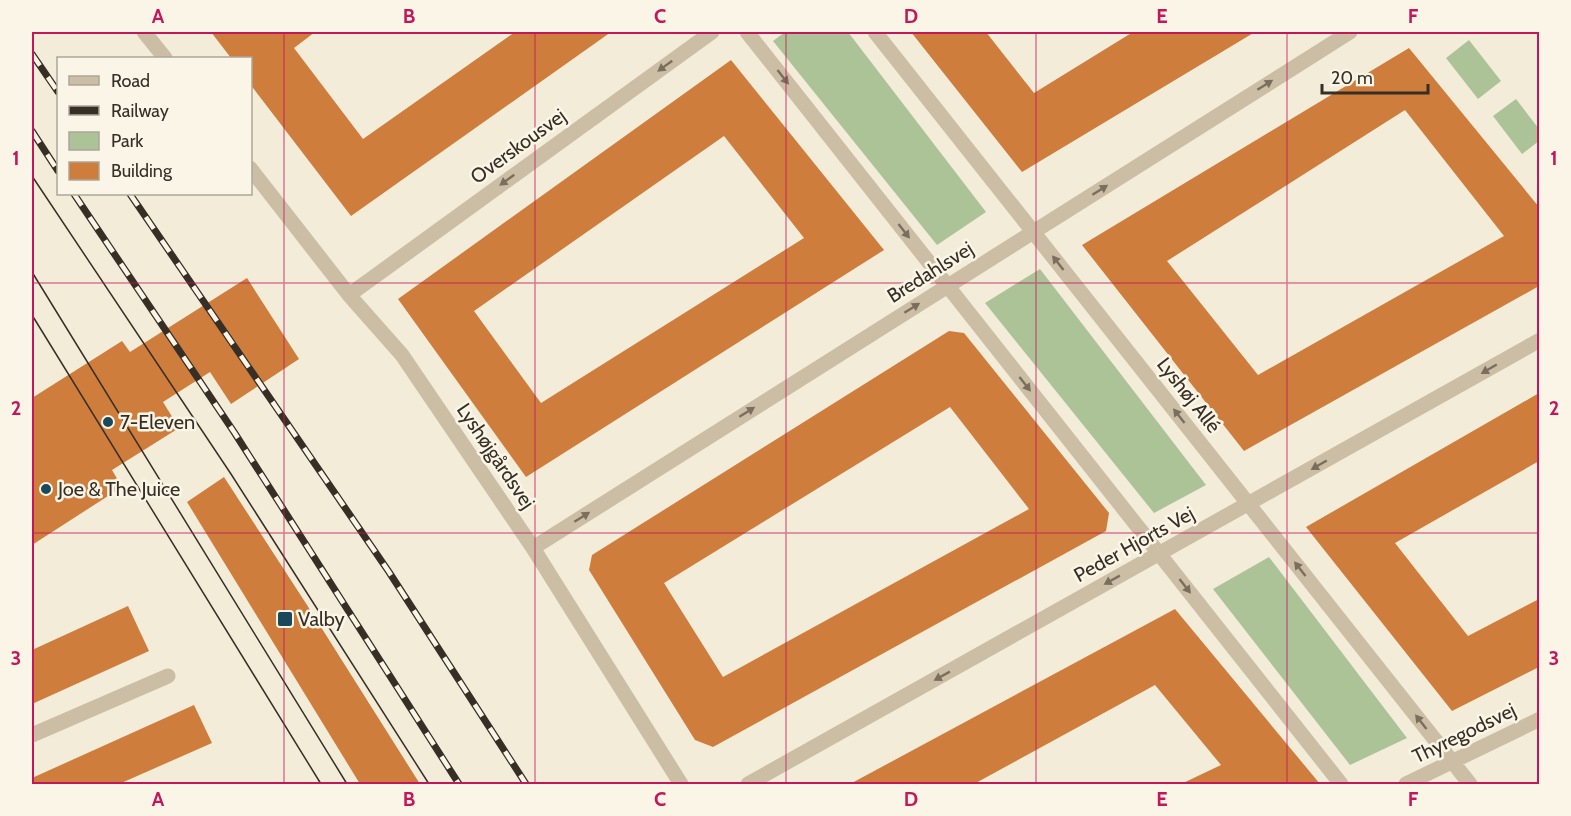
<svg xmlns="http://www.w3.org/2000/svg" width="1571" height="816" font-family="Cabin,sans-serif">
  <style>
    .green { fill: #acc398 }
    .building { fill: #ce7d3c; fill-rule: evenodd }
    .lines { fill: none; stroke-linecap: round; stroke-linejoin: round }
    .street { stroke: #ccbea4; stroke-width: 15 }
    .tram { stroke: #372f26; stroke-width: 1.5 }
    .rail-casing { stroke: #372f26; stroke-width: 7 }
    .rail { stroke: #faf5e6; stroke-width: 4.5; stroke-dasharray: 14; stroke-linecap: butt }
    .oneway { fill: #7a6f5f }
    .grid { fill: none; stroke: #c2185b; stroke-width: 1.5; stroke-opacity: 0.55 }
    .poi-dot { fill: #19495b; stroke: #faf5e6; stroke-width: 2 }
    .labels { text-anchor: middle; stroke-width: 5; stroke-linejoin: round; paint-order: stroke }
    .street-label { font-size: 20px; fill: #372f26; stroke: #faf5e6 }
    .poi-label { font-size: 20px; fill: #372f26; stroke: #faf5e6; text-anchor: start }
    .neatline { fill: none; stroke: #c2185b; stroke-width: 2 }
    .grid-label { font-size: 20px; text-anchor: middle; font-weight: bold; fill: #c2185b }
  </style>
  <rect width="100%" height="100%" fill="#f3ecd9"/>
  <!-- green -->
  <path class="green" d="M 785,32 L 848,32 L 986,212 L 937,245 L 773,41 Z
    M 1469,40 L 1501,81 L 1478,99 L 1446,58 Z
    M 1516,99 L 1539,129 L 1539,141 L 1522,154 L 1493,116 Z
    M 1040,269 L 1206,485 L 1154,513 L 985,303 Z
    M 1269,557 L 1407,738 L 1350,765 L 1213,589 Z"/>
  <!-- building -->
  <path class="building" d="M 211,32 L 315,32 L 294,48 L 363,139 L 515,32 L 611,32 L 351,216 L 250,84 L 250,58 L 231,58 Z
    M 911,32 L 986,32 L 1034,93 L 1133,32 L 1255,32 L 1022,172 Z
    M 1409,48 L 1539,207 L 1539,286 L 1244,451 L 1082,245 ZM 1405,110 L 1504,236 L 1258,375 L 1167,261 Z
    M 731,60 L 884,250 L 526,477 L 398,299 ZM 724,136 L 804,238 L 541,403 L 474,311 Z
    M 247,278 L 299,359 L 231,404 L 210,372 L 163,402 L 179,428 L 112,470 L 122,487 L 32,545 L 32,398 L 122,341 L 130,352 Z
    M 949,331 L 964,333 L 1109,513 L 1106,531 L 713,747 L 695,740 L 589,570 L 592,555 ZM 950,407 L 1029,509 L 723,677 L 664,583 Z
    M 1539,393 L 1539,461 L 1395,543 L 1468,636 L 1539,599 L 1539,667 L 1452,711 L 1306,527 Z
    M 224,477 L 307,605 L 420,784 L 360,784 L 187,502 Z
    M 128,606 L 149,651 L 32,704 L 32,650 Z
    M 1175,609 L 1320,784 L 1181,784 L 1221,765 L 1155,685 L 974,784 L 850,784 Z
    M 194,705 L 212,743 L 119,784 L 32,784 L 32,778 Z"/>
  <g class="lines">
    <!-- street -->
    <path class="street" d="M 144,32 L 165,58
      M 747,32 L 1341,784
      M 875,32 L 1470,784
      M 250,168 L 349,295 L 402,355 L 533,548 L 681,784
      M 349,295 L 712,32
      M 533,548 L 1350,32
      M 32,735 L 168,676
      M 748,784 L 1540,340
      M 1406,784 L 1540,719"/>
    <!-- tram -->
    <path class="tram" d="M 32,176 L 231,474 L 429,784
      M 32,272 L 347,784
      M 32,315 L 321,784"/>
    <defs>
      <path id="rail" d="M 32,54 L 58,92
        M 32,131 L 58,171
        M 74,194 L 234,432 L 459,784
        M 130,194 L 389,572 L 526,784"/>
    </defs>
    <!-- rail casing -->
    <use href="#rail" class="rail-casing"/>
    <!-- rail -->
    <use href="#rail" class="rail"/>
  </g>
  <!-- one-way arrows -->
  <defs><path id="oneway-solid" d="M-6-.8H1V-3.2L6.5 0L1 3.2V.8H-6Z" transform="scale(1.5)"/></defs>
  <g class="oneway">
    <use href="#oneway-solid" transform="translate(665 66) rotate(144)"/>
    <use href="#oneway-solid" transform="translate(783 77) rotate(52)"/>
    <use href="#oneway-solid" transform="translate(1265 85) rotate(-32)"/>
    <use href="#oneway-solid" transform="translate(507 180) rotate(144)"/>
    <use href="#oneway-solid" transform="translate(1100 190) rotate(-32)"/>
    <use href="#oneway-solid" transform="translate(904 231) rotate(52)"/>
    <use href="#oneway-solid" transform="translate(1058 263) rotate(-128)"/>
    <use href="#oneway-solid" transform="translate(912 308) rotate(-32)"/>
    <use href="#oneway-solid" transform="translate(1489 369) rotate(150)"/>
    <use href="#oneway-solid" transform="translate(1025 384) rotate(52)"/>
    <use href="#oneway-solid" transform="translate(747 412) rotate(-32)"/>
    <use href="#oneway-solid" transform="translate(1179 416) rotate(-128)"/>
    <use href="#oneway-solid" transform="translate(1319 465) rotate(150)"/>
    <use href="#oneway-solid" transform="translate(582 517) rotate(-32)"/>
    <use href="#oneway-solid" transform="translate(1300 569) rotate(-128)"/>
    <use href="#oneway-solid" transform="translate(1112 580) rotate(151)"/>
    <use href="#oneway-solid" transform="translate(1185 586) rotate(52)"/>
    <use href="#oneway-solid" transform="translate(942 676) rotate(151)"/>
    <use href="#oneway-solid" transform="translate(1421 722) rotate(-128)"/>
  </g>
  <!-- grid -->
  <path class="grid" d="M 284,32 L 284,784M 535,32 L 535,784M 786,32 L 786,784M 1036,32 L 1036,784M 1287,32 L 1287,784M 32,283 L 1540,283M 32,533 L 1540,533"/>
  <!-- markers -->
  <g class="poi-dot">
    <circle cx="108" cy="422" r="6"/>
    <circle cx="46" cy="489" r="6"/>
    <rect x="277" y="611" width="16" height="16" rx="3"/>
  </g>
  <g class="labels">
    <!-- street labels -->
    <g class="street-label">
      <text transform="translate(518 146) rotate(-36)" y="7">Overskousvej</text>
      <text transform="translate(930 272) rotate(-32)" y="7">Bredahlsvej</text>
      <text transform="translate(1189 395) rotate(52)" y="7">Lyshøj Allé</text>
      <text transform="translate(496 456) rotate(56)" y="7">Lyshøjgårdsvej</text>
      <text transform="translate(1134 544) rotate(-29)" y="7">Peder Hjorts Vej</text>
      <text transform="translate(1464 733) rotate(-26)" y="7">Thyregodsvej</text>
    </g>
    <!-- poi labels -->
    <g class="poi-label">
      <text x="120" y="429">7-Eleven</text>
      <text x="58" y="496">Joe &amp; The Juice</text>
      <text x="298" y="626">Valby</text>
    </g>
  </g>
  <!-- border -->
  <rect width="1571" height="816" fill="none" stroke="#faf5e6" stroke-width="66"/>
  <!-- legend -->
  <rect x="57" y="57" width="195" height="138" fill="#faf5e6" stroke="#aca699" stroke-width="1.5"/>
  <rect x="69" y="76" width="30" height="9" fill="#ccbea4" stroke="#aca699" stroke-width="1.5"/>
  <text x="111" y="87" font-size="18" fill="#372f26">Road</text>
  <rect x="69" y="106" width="30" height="9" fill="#372f26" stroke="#aca699" stroke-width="1.5"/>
  <text x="111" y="117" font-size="18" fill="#372f26">Railway</text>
  <rect x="69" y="132" width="30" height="18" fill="#acc398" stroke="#aca699" stroke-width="1.5"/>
  <text x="111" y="147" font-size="18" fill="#372f26">Park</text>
  <rect x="69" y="162" width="30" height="18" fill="#ce7d3c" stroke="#aca699" stroke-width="1.5"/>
  <text x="111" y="177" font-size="18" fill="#372f26">Building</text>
  <!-- scale -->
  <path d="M1322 84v9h106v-9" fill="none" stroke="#372f26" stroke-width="3"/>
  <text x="1331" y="84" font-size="18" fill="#372f26" stroke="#faf5e6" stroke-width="4.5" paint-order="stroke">20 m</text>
  <rect x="33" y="33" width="1505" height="750" class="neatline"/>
  <g class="grid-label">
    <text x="158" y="23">A</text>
    <text x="409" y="23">B</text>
    <text x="660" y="23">C</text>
    <text x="911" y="23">D</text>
    <text x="1162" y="23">E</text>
    <text x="1413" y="23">F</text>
    <text x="16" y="165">1</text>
    <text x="1554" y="165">1</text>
    <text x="16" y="415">2</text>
    <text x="1554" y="415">2</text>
    <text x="16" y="665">3</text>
    <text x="1554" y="665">3</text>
    <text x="158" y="806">A</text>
    <text x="409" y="806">B</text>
    <text x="660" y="806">C</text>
    <text x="911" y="806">D</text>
    <text x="1162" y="806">E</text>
    <text x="1413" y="806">F</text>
  </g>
</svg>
